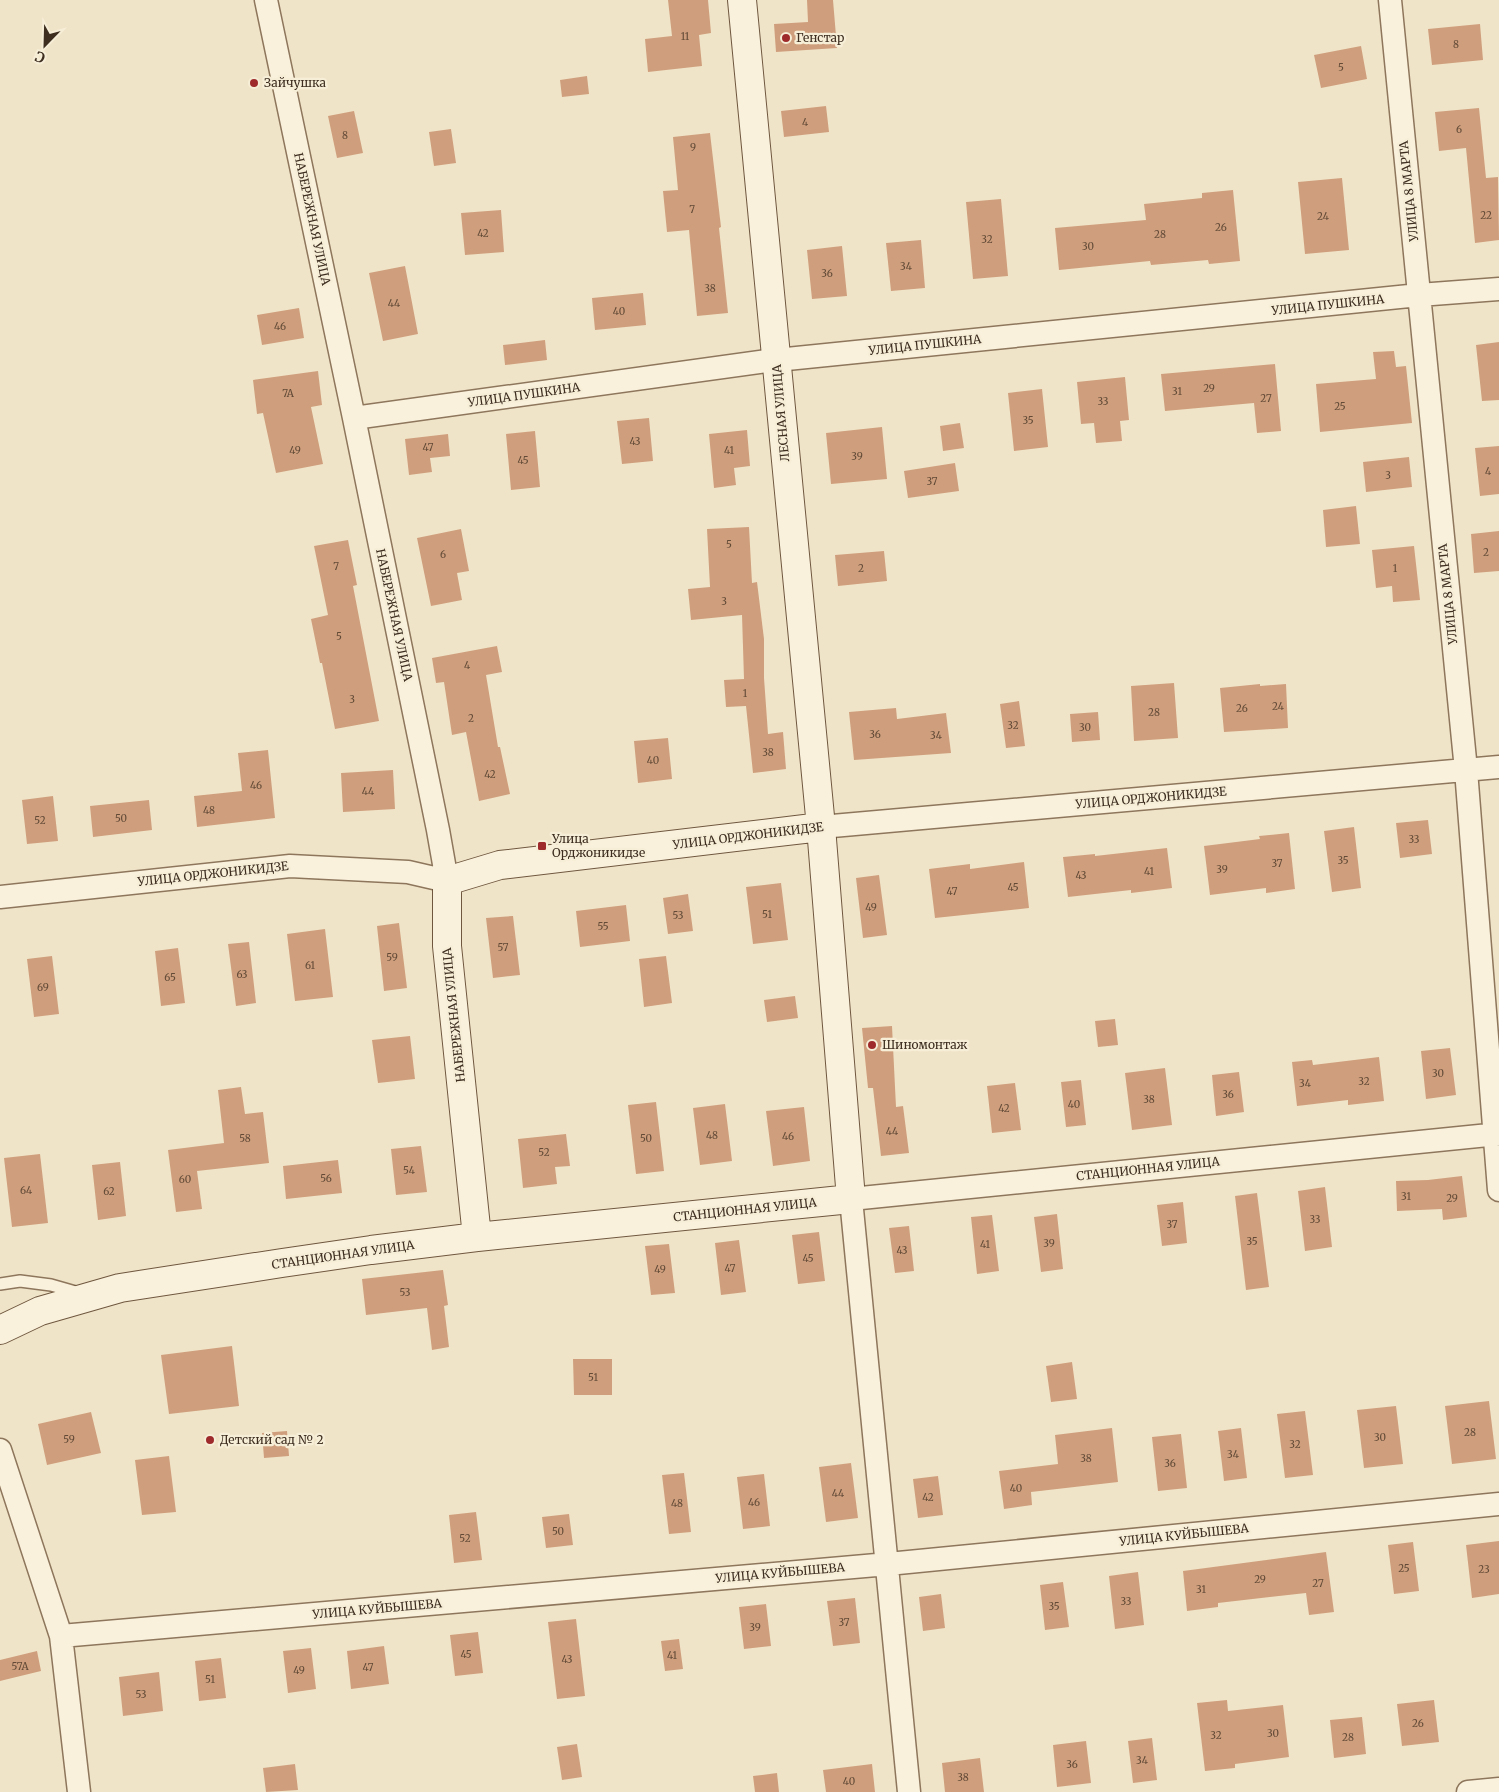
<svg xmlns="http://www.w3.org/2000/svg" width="1499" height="1792" font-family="Merriweather,serif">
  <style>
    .building { fill: #cf9f7d }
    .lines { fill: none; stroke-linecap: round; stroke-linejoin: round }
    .lane-casing { stroke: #8d765c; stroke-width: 14 }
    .street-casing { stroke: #8d765c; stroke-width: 25 }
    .secondary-casing { stroke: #6f573f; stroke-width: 30 }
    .lane { stroke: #faf1dc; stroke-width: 11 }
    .street { stroke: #faf1dc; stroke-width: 22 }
    .secondary { stroke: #faf1dc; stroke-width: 28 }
    .poi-dot { fill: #9e2a2b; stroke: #f7eed8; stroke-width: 2 }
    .labels { text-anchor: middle; stroke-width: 4.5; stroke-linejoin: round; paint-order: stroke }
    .number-label { font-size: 10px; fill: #624a37 }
    .poi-label { font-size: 12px; fill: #3d2e20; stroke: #f7eed8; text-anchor: start }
    .street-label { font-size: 12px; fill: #3d2e20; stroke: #f7eed8 }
  </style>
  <rect width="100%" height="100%" fill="#f0e4c8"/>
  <!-- building -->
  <path class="building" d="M 668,0 L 708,0 L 711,33 L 699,35 L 702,66 L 648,72 L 645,39 L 672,36 Z
    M 807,0 L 833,0 L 837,48 L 776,52 L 774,24 L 808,22 Z
    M 1480,24 L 1483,60 L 1432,65 L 1428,29 Z
    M 1361,46 L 1367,79 L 1321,88 L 1314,55 Z
    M 587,76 L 589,94 L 562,97 L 560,80 Z
    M 826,106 L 829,132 L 784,137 L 781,111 Z
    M 1479,108 L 1486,178 L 1498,177 L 1499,240 L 1475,243 L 1466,148 L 1439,151 L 1435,112 Z
    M 354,111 L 363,153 L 337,158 L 328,116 Z
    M 451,129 L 456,163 L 434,166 L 429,132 Z
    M 710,133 L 721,227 L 719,228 L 728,313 L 697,316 L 689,230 L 667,232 L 663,191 L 678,190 L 673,137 Z
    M 1342,178 L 1349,250 L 1305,254 L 1298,182 Z
    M 1233,190 L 1240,261 L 1209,264 L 1208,260 L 1151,265 L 1150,261 L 1059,270 L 1055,228 L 1146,220 L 1144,204 L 1202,198 L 1202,193 Z
    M 1001,199 L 1008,276 L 973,279 L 966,202 Z
    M 501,210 L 504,252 L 465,255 L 461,213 Z
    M 921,240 L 925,288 L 891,291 L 886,243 Z
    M 842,246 L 847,296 L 812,299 L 807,250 Z
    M 405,266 L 418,334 L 383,341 L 369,273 Z
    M 643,293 L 646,325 L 595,330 L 592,298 Z
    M 299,308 L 304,338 L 262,345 L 257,315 Z
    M 545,340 L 547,360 L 505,365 L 503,345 Z
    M 1499,342 L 1499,400 L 1482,401 L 1476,345 Z
    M 1394,351 L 1396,367 L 1406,366 L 1412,423 L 1320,432 L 1316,384 L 1376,379 L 1373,352 Z
    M 1275,364 L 1281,431 L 1257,433 L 1254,403 L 1165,411 L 1161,374 Z
    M 318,371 L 322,405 L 311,407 L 323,464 L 276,473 L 263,413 L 257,414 L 253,380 Z
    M 1125,377 L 1129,420 L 1120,421 L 1122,441 L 1096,443 L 1094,423 L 1081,424 L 1077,382 Z
    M 1042,389 L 1048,447 L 1014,451 L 1008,393 Z
    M 649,418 L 653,461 L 622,464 L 617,421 Z
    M 960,423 L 964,448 L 943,451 L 940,426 Z
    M 882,427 L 887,479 L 831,484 L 826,433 Z
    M 747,430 L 750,466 L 734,468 L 736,485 L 714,488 L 709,434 Z
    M 535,431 L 540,487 L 511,490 L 506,434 Z
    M 448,434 L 450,456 L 430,458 L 432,472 L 409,475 L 405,439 Z
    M 1499,446 L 1499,494 L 1480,496 L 1475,448 Z
    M 1409,457 L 1412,487 L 1366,492 L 1363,462 Z
    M 955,463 L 959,491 L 908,498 L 904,471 Z
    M 1356,506 L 1360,544 L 1326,547 L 1323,510 Z
    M 749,527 L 752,583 L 757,582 L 764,639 L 764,678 L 768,734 L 783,732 L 786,769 L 753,773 L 746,706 L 726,707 L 724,680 L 744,679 L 742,615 L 691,620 L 688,589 L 710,587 L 707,529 Z
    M 461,529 L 469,571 L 457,573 L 462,600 L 431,606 L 417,538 Z
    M 1499,531 L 1499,571 L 1474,573 L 1471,534 Z
    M 348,540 L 357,585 L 353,586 L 379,721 L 335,729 L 322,663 L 320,663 L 311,619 L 328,615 L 314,546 Z
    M 1414,546 L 1420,600 L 1393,602 L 1392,586 L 1376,588 L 1372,550 Z
    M 884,551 L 887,581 L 838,586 L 835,555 Z
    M 497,646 L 502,672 L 486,675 L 498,747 L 500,747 L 510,794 L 479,801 L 466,732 L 452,735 L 444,682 L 436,683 L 432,658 Z
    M 1174,683 L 1178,738 L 1134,741 L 1131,686 Z
    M 1260,684 L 1260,686 L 1286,684 L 1288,728 L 1224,732 L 1220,688 Z
    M 1019,701 L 1025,746 L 1006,748 L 1000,704 Z
    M 896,708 L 897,719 L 946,713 L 951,753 L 854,760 L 849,712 Z
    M 1098,712 L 1100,740 L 1072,742 L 1070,714 Z
    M 668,738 L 672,779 L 638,783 L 634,741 Z
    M 268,750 L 275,818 L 197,827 L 194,796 L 242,791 L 238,753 Z
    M 393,770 L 395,809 L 343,812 L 341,773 Z
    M 53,796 L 58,841 L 27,844 L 22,800 Z
    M 149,800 L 152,830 L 93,837 L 90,806 Z
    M 1428,820 L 1432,854 L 1400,858 L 1396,823 Z
    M 1354,827 L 1361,888 L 1332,892 L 1324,831 Z
    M 1289,833 L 1295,889 L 1266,893 L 1266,888 L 1210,895 L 1204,846 L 1260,839 L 1259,836 Z
    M 1167,848 L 1172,888 L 1131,893 L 1131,890 L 1068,897 L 1063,857 L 1095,854 L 1095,856 Z
    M 1024,862 L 1029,908 L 935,918 L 929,869 L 970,864 L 970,869 Z
    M 879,875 L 887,935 L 863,938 L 856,878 Z
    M 781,883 L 788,940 L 753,944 L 746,887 Z
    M 688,894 L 693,931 L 668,934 L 663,898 Z
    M 626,905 L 630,941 L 580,947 L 576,911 Z
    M 513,916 L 520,975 L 493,978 L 486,918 Z
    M 399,923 L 407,988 L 384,991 L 377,926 Z
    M 325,929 L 333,997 L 295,1001 L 287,934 Z
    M 249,942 L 256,1003 L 236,1006 L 228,944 Z
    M 178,948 L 185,1003 L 161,1006 L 155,951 Z
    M 52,956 L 59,1014 L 34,1017 L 27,959 Z
    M 666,956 L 672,1003 L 644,1007 L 639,959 Z
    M 795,996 L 798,1018 L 767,1022 L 764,1000 Z
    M 1115,1019 L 1118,1045 L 1098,1047 L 1095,1021 Z
    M 892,1026 L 896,1107 L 903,1106 L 909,1153 L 881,1156 L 873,1088 L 868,1088 L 862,1028 Z
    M 410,1036 L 415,1079 L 378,1083 L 372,1040 Z
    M 1450,1048 L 1456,1095 L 1426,1099 L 1421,1051 Z
    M 1379,1057 L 1384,1101 L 1348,1105 L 1348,1100 L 1297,1106 L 1292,1062 L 1312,1060 L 1313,1065 Z
    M 1165,1068 L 1172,1125 L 1132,1130 L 1125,1073 Z
    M 1239,1072 L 1244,1112 L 1216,1116 L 1212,1075 Z
    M 1081,1080 L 1086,1125 L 1066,1127 L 1061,1082 Z
    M 1015,1083 L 1021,1130 L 992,1133 L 987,1086 Z
    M 241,1087 L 245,1114 L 263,1112 L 269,1163 L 197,1171 L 202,1209 L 176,1212 L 168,1150 L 224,1143 L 218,1090 Z
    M 656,1102 L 664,1171 L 636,1174 L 628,1105 Z
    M 725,1104 L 732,1161 L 700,1165 L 693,1108 Z
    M 804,1107 L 810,1161 L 773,1166 L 766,1111 Z
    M 566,1134 L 570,1166 L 555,1167 L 557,1184 L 523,1188 L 518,1139 Z
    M 421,1146 L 427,1192 L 396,1195 L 391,1149 Z
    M 40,1154 L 48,1223 L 12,1227 L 4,1158 Z
    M 338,1160 L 342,1193 L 286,1199 L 283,1166 Z
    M 120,1162 L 126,1216 L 98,1220 L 92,1165 Z
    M 1462,1176 L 1467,1217 L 1443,1220 L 1442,1209 L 1397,1211 L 1396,1181 L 1428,1180 Z
    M 1325,1187 L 1332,1247 L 1305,1251 L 1298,1191 Z
    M 1257,1193 L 1269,1287 L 1246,1290 L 1235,1196 Z
    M 1183,1202 L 1187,1243 L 1162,1246 L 1157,1205 Z
    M 1057,1214 L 1063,1269 L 1041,1272 L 1034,1217 Z
    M 992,1215 L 999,1271 L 977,1274 L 971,1217 Z
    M 909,1226 L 914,1271 L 895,1273 L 889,1228 Z
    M 819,1232 L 825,1281 L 798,1284 L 792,1235 Z
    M 739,1240 L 746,1292 L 721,1295 L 715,1243 Z
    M 669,1244 L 675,1293 L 651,1295 L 645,1246 Z
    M 443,1270 L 448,1305 L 444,1306 L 449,1347 L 432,1350 L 427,1308 L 366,1315 L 362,1279 Z
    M 232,1346 L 239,1406 L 169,1414 L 161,1355 Z
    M 573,1359 L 612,1359 L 612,1395 L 574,1395 Z
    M 1072,1362 L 1077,1399 L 1051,1402 L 1046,1366 Z
    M 1489,1401 L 1496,1459 L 1452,1464 L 1445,1406 Z
    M 1396,1406 L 1403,1464 L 1364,1468 L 1357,1410 Z
    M 1305,1411 L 1313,1475 L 1285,1478 L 1277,1414 Z
    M 91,1412 L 101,1453 L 47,1465 L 38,1424 Z
    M 1112,1428 L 1118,1482 L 1031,1492 L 1032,1505 L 1004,1509 L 999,1471 L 1058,1464 L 1055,1435 Z
    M 1241,1428 L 1247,1478 L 1224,1481 L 1218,1431 Z
    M 287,1431 L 289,1456 L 264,1458 L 262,1433 Z
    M 1181,1434 L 1187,1488 L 1158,1491 L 1152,1437 Z
    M 169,1456 L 176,1512 L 142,1515 L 135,1460 Z
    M 851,1463 L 858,1518 L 826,1522 L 819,1467 Z
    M 684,1473 L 691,1532 L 669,1534 L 662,1475 Z
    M 764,1474 L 770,1526 L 743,1529 L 737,1477 Z
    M 938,1476 L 943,1515 L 918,1518 L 913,1479 Z
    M 476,1512 L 482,1560 L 454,1563 L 449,1515 Z
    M 569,1514 L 573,1545 L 546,1548 L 542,1517 Z
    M 1499,1541 L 1499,1594 L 1472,1598 L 1466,1545 Z
    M 1413,1542 L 1419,1591 L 1394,1594 L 1388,1545 Z
    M 1326,1552 L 1334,1612 L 1309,1615 L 1306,1593 L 1218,1603 L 1218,1607 L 1187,1611 L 1183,1571 Z
    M 1138,1572 L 1144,1625 L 1115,1629 L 1109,1576 Z
    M 1063,1582 L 1069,1627 L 1045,1630 L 1040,1585 Z
    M 941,1594 L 945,1628 L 923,1631 L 919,1597 Z
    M 855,1598 L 860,1643 L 833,1646 L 827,1601 Z
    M 766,1604 L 771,1646 L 744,1649 L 739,1607 Z
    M 576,1619 L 585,1696 L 557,1699 L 548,1622 Z
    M 478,1632 L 483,1673 L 455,1676 L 450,1635 Z
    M 679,1639 L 683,1669 L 665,1671 L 661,1641 Z
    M 384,1646 L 389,1684 L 351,1689 L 347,1651 Z
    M 311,1648 L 316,1689 L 288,1693 L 283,1651 Z
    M 37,1651 L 41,1671 L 0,1681 L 0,1660 Z
    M 221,1658 L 226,1698 L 199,1701 L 195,1661 Z
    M 159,1672 L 163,1711 L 123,1716 L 119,1677 Z
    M 1227,1700 L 1228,1711 L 1283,1705 L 1289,1757 L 1235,1764 L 1235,1768 L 1205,1771 L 1197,1703 Z
    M 1434,1700 L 1439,1742 L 1402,1746 L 1397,1704 Z
    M 1362,1717 L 1366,1754 L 1334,1758 L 1330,1720 Z
    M 1152,1738 L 1157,1780 L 1133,1783 L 1128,1741 Z
    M 1086,1741 L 1091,1783 L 1057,1787 L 1053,1745 Z
    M 577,1744 L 582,1777 L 562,1780 L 557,1747 Z
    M 980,1758 L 984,1792 L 945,1792 L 942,1763 Z
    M 295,1764 L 298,1790 L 266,1792 L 263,1768 Z
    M 872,1764 L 875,1792 L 826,1792 L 823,1770 Z
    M 777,1773 L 779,1792 L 755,1792 L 753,1776 Z"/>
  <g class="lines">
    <defs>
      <path id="lane" d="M 0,1284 L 20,1281 L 51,1285 L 79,1293"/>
      <path id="street" d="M 1390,0 L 1466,770 L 1499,1190
        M 354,418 L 767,361 L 1419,295 L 1499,289
        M 821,827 L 1499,767
        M 0,897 L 290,866 L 408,872 L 447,881 L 438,830 L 354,418 L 266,0
        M 0,1450 L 61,1636 L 79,1792
        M 61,1636 L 888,1564 L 1499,1504
        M 909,1792 L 851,1199 L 1499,1134
        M 1468,1792 L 1499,1789"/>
      <path id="secondary" d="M 477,1237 L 447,946 L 447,881 L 500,865 L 821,827
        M 0,1330 L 40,1311 L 120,1288 L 282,1263 L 371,1250 L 477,1237 L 851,1199 L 821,827 L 742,0"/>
    </defs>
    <!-- lane casing -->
    <use href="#lane" class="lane-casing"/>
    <!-- street casing -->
    <use href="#street" class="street-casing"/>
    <!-- secondary casing -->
    <use href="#secondary" class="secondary-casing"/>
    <!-- lane -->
    <use href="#lane" class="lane"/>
    <!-- street -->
    <use href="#street" class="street"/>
    <!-- secondary -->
    <use href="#secondary" class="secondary"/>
  </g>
  <!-- markers -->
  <g class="poi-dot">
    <circle cx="786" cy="38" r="5"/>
    <circle cx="254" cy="83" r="5"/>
    <rect x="537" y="841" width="10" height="10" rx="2.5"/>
    <circle cx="872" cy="1045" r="5"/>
    <circle cx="210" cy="1440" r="5"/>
  </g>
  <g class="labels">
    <!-- number labels -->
    <g class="number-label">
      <text x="685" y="40">11</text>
      <text x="1456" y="48">8</text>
      <text x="1341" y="71">5</text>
      <text x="805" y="126">4</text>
      <text x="1459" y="133">6</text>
      <text x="345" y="139">8</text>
      <text x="693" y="151">9</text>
      <text x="692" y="213">7</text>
      <text x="1486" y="219">22</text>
      <text x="1323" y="220">24</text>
      <text x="1221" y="231">26</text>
      <text x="483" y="237">42</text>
      <text x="1160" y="238">28</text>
      <text x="987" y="243">32</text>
      <text x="1088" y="250">30</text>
      <text x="906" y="270">34</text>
      <text x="827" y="277">36</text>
      <text x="710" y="292">38</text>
      <text x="394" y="307">44</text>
      <text x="619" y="315">40</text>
      <text x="280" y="330">46</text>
      <text x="1209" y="392">29</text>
      <text x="1177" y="395">31</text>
      <text x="288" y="397">7А</text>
      <text x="1266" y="402">27</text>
      <text x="1103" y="405">33</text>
      <text x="1340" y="410">25</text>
      <text x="1028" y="424">35</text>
      <text x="635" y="445">43</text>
      <text x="428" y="451">47</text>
      <text x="295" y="454">49</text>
      <text x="729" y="454">41</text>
      <text x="857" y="460">39</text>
      <text x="523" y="464">45</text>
      <text x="1488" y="475">4</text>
      <text x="1388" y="479">3</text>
      <text x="932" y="485">37</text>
      <text x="729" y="548">5</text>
      <text x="1486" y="556">2</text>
      <text x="443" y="558">6</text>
      <text x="336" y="570">7</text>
      <text x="861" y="572">2</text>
      <text x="1395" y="572">1</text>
      <text x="724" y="605">3</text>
      <text x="339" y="640">5</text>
      <text x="467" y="669">4</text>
      <text x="745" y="697">1</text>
      <text x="352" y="703">3</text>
      <text x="1278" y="710">24</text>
      <text x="1242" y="712">26</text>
      <text x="1154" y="716">28</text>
      <text x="471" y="722">2</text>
      <text x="1013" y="729">32</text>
      <text x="1085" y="731">30</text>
      <text x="875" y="738">36</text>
      <text x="936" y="739">34</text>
      <text x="768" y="756">38</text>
      <text x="653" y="764">40</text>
      <text x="490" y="778">42</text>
      <text x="256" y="789">46</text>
      <text x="368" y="795">44</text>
      <text x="209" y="814">48</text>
      <text x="121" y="822">50</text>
      <text x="40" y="824">52</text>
      <text x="1414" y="843">33</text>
      <text x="1343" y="864">35</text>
      <text x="1277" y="867">37</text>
      <text x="1222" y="873">39</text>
      <text x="1149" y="875">41</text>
      <text x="1081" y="879">43</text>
      <text x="1013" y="891">45</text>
      <text x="952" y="895">47</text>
      <text x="871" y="911">49</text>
      <text x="767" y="918">51</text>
      <text x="678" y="919">53</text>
      <text x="603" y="930">55</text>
      <text x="503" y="951">57</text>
      <text x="392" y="961">59</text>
      <text x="310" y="969">61</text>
      <text x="242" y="978">63</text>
      <text x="170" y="981">65</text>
      <text x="43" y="991">69</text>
      <text x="1438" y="1077">30</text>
      <text x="1364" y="1085">32</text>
      <text x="1305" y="1087">34</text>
      <text x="1228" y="1098">36</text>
      <text x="1149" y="1103">38</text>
      <text x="1074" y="1108">40</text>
      <text x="1004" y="1112">42</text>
      <text x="892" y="1135">44</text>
      <text x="712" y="1139">48</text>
      <text x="788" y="1140">46</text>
      <text x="245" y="1142">58</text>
      <text x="646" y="1142">50</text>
      <text x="544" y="1156">52</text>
      <text x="409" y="1174">54</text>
      <text x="326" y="1182">56</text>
      <text x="185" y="1183">60</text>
      <text x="26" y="1194">64</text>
      <text x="109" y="1195">62</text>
      <text x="1406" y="1200">31</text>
      <text x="1452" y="1202">29</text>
      <text x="1315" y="1223">33</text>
      <text x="1172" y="1228">37</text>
      <text x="1252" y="1245">35</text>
      <text x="1049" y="1247">39</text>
      <text x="985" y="1248">41</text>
      <text x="902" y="1254">43</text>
      <text x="808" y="1262">45</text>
      <text x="730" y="1272">47</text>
      <text x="660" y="1273">49</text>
      <text x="405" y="1296">53</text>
      <text x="593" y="1381">51</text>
      <text x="1470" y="1436">28</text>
      <text x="1380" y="1441">30</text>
      <text x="69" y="1443">59</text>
      <text x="1295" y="1448">32</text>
      <text x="1233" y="1458">34</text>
      <text x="1086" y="1462">38</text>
      <text x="1170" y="1467">36</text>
      <text x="1016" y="1492">40</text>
      <text x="838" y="1497">44</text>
      <text x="928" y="1501">42</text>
      <text x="754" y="1506">46</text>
      <text x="677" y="1507">48</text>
      <text x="558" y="1535">50</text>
      <text x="465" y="1542">52</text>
      <text x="1404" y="1572">25</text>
      <text x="1484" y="1573">23</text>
      <text x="1260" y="1583">29</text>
      <text x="1318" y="1587">27</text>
      <text x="1201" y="1593">31</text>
      <text x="1126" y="1605">33</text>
      <text x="1054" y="1610">35</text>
      <text x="844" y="1626">37</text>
      <text x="755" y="1631">39</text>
      <text x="466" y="1658">45</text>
      <text x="672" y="1659">41</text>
      <text x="567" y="1663">43</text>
      <text x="20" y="1670">57А</text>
      <text x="368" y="1671">47</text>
      <text x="299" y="1674">49</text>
      <text x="210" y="1683">51</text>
      <text x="141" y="1698">53</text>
      <text x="1418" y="1727">26</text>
      <text x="1273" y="1737">30</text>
      <text x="1216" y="1739">32</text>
      <text x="1348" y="1741">28</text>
      <text x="1142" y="1764">34</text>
      <text x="1072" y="1768">36</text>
      <text x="963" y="1781">38</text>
      <text x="849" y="1785">40</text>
    </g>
    <!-- poi labels -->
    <g class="poi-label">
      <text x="796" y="42">Генстар</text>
      <text x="264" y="87">Зайчушка</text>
      <text x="552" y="843">Улица<tspan x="552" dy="14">Орджоникидзе</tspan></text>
      <text x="882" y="1049">Шиномонтаж</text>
      <text x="220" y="1444">Детский сад № 2</text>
    </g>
    <!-- street labels -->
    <g class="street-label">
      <text transform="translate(1409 191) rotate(-96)" y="4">УЛИЦА 8 МАРТА</text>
      <text transform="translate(312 219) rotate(78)" y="4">НАБЕРЕЖНАЯ УЛИЦА</text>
      <text transform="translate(1328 305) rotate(-6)" y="4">УЛИЦА ПУШКИНА</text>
      <text transform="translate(925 345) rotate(-6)" y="4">УЛИЦА ПУШКИНА</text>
      <text transform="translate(524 395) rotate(-8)" y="4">УЛИЦА ПУШКИНА</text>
      <text transform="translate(781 413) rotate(-95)" y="4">ЛЕСНАЯ УЛИЦА</text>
      <text transform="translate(1448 594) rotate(-96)" y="4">УЛИЦА 8 МАРТА</text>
      <text transform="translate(394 615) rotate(78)" y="4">НАБЕРЕЖНАЯ УЛИЦА</text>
      <text transform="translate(1151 798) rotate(-5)" y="4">УЛИЦА ОРДЖОНИКИДЗЕ</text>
      <text transform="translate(748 836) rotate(-7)" y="4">УЛИЦА ОРДЖОНИКИДЗЕ</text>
      <text transform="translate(213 874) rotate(-6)" y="4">УЛИЦА ОРДЖОНИКИДЗЕ</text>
      <text transform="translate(454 1015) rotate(-96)" y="4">НАБЕРЕЖНАЯ УЛИЦА</text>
      <text transform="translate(1148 1169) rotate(-6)" y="4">СТАНЦИОННАЯ УЛИЦА</text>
      <text transform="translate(745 1210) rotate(-6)" y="4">СТАНЦИОННАЯ УЛИЦА</text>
      <text transform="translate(343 1255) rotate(-8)" y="4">СТАНЦИОННАЯ УЛИЦА</text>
      <text transform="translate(1184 1535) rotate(-6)" y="4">УЛИЦА КУЙБЫШЕВА</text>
      <text transform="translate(780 1573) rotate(-5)" y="4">УЛИЦА КУЙБЫШЕВА</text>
      <text transform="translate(377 1609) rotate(-5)" y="4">УЛИЦА КУЙБЫШЕВА</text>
    </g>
  </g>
  <!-- north arrow -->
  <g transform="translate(45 45) rotate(203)" stroke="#f7eed8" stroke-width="4" paint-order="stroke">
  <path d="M0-4L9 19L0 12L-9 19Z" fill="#3d2e20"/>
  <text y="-8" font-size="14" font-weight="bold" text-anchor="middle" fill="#3d2e20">С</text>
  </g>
</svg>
